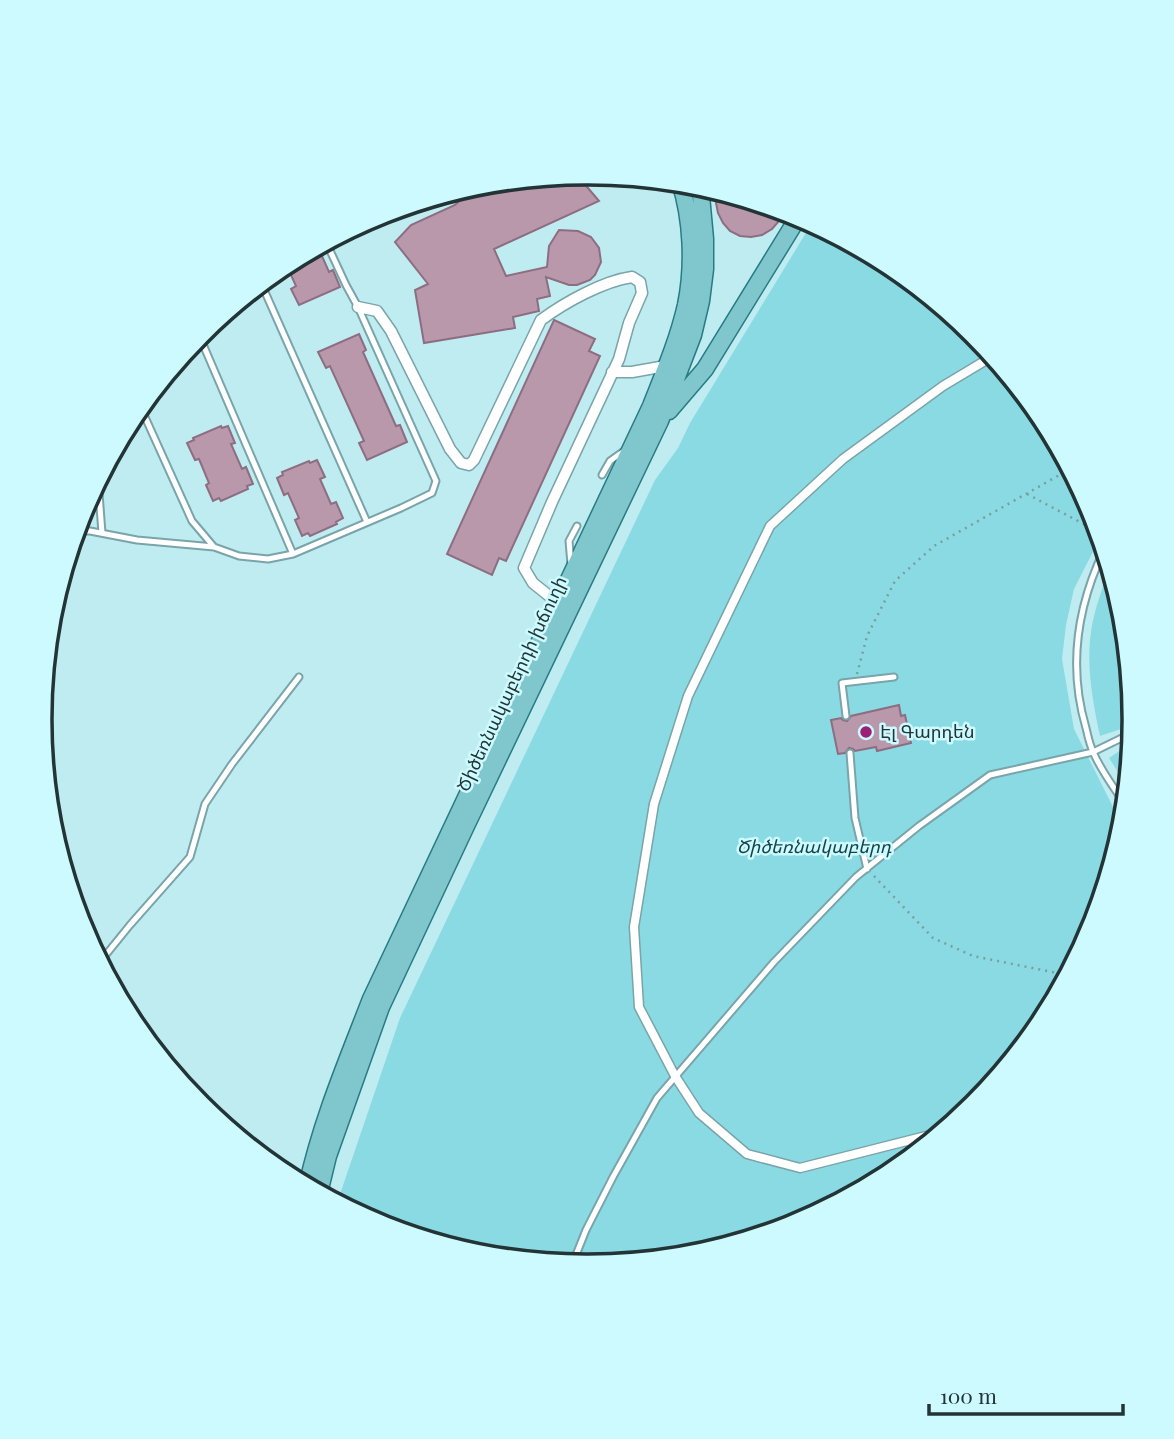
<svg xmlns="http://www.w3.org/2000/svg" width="1174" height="1439" font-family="'Playfair Display','Noto Sans Armenian',serif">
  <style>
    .green { fill: #8adae3 }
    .building { fill: #b998ab; stroke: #8d6e80; stroke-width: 2 }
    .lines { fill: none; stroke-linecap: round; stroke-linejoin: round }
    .service-casing { stroke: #79a4a9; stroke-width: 9 }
    .pedestrian-casing { stroke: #79a4a9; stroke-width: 11 }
    .minor-casing { stroke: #79a4a9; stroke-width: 13 }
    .primary-casing { stroke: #287b83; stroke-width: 19 }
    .path { stroke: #7c9ca0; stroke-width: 2.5; stroke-dasharray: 2 5; stroke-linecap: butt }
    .service { stroke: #fff; stroke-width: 5 }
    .pedestrian { stroke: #fff; stroke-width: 8 }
    .minor { stroke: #fff; stroke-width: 10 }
    .primary { stroke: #7fc7cd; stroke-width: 16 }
    .poi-dot { fill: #9b1f76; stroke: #ccfaff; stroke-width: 2.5 }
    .labels { text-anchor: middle; stroke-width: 5; stroke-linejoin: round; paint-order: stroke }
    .street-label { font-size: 18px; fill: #233436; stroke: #ccfaff }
    .poi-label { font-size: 18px; fill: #233436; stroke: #ccfaff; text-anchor: start }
    .park-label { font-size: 18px; font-style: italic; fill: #144348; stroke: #ccfaff }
    .rim { fill: none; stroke: #233436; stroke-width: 3.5 }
  </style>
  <rect width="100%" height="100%" fill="#bfecf1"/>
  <!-- green -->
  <path class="green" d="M 812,223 L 891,265 L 974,333 L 1042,416 L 1092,511 L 1099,534 L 1098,537 L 1100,538 L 1074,589 L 1066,625 L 1062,659 L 1074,729 L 1113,807 L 1124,818 L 1123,827 L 1092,929 L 1041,1024 L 973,1106 L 890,1174 L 796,1225 L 693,1256 L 587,1266 L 480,1256 L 377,1224 L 337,1203 L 400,1018 L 655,480 L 678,448 L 690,423 Z
    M 1110,568 L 1123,613 L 1134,720 L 1133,725 L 1100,736 C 1093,703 1086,667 1091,632 C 1094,610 1102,589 1110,568 Z
    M 1131,743 L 1127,786 L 1109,758 Z"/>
  <!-- building -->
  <path class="building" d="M 576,174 L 599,201 L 494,249 L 506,276 L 547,267 L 549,246 L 559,230 L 578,231 L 591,237 L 599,248 L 601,262 L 595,275 L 590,280 L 577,285 L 569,285 L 546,277 L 550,296 L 537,299 L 539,311 L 513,317 L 515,328 L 424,343 L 415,290 L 428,284 L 395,242 L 411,225 L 455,205 L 478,184 Z
    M 719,191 L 783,210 L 779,221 L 772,229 L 762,235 L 751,237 L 740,236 L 730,231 L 723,223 L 718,213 L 716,203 Z
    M 318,247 L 329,272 L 333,270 L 340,287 L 299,305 L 291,289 L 296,286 L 286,264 Z
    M 554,320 L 595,339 L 589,351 L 600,356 L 506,561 L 499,558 L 492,575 L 447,554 Z
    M 359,334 L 366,350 L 363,352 L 396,426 L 400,425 L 407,442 L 367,460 L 359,443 L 364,441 L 330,366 L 326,368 L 318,352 Z
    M 221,426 L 222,428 L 228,426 L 235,443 L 231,444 L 242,469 L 246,467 L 253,484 L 247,486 L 248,489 L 221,501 L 219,498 L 213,501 L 206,485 L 209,483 L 199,459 L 195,460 L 187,443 L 194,440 L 193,438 Z
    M 317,460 L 325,477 L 320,479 L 331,504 L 336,502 L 343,518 L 336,522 L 337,524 L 310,536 L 308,533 L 302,536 L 295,520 L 299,518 L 288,493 L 284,495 L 277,478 L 283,475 L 282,472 L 309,461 L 310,463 Z
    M 899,705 L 901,716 L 905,715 L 911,743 L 877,751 L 876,747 L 855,751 L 853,749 L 849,748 L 845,753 L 838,754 L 831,720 L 841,718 L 843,720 L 847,721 L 851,716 Z"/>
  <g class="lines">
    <defs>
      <path id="service" d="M 261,283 L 367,522
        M 199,335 L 293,554
        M 140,406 L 192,521 L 214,547
        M 602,475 L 610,461 L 624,451
        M 98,480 L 102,533
        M 76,531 L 90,531 L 137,540 L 214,547 L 239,556 L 268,559 L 293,554 L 401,508 L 432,493 L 436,481 L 358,307 L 346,285 L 326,242
        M 1104,550 C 1077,607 1068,667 1086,728 C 1088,737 1090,746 1094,754 C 1102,772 1114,788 1125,804
        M 571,564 L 569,541 L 577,526
        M 846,716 L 842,683 L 894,677
        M 850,753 L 855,818 L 867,869
        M 100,962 L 130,925 L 190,857 L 205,804 L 232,764 L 299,677
        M 572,1265 L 586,1230 L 613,1177 L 657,1098 L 774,962 L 856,877 L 919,826 L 990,775 L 1093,752 L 1132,733"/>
      <path id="pedestrian" d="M 942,1132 L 800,1168 L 747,1154 L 699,1113 L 675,1076 L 639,1007 L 634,927 L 654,804 L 688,696 L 770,526 L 843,459 L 943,386 L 993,356"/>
      <path id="minor" d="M 358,307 L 377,311 L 391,331 L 450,449 L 461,463 L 469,465 L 474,460 L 541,320 C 564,303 603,281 632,277 L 640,282 L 642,293 L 629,323 L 619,359 L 552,502 L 524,568 L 533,583 L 558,603
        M 612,372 L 632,372 L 660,367"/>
      <path id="primary" d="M 669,411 L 705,369 L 799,216
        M 307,1187 C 321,1122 347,1061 371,999 L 651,406 C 664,373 678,340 686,305 C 694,266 692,219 680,182
        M 319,1193 L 328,1156 L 381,1007 L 465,828 L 660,421 L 693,335 L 701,301 L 705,269 L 705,239 L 700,185"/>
    </defs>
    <!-- service casing -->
    <use href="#service" class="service-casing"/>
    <!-- pedestrian casing -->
    <use href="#pedestrian" class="pedestrian-casing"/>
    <!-- minor casing -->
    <use href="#minor" class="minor-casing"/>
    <!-- primary casing -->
    <use href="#primary" class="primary-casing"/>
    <!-- path -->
    <path class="path" d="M 1066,473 L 1077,482
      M 1027,494 L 1099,532
      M 857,674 L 867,636 L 895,581 L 934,546 L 1070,469
      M 874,876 L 933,938 L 973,956 L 1067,975"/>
    <!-- service -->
    <use href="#service" class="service"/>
    <!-- pedestrian -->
    <use href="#pedestrian" class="pedestrian"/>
    <!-- minor -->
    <use href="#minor" class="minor"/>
    <!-- primary -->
    <use href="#primary" class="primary"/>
  </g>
  <!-- markers -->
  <circle class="poi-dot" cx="866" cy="732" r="7"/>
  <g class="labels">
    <!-- street labels -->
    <g class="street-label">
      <text transform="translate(512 684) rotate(-65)" y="6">Ծիծեռնակաբերդի խճուղի</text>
    </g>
    <!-- poi labels -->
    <g class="poi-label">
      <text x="880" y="738">Էլ Գարդեն</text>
    </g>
    <!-- park labels -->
    <g class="park-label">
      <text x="814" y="853">Ծիծեռնակաբերդ</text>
    </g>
  </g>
  <!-- crop -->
  <path d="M0 0H1174V1439H0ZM586 185H588A534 534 0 0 1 1122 719V720A534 534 0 0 1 588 1254H586A534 534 0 0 1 52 720V719A534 534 0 0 1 586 185Z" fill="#ccfaff" fill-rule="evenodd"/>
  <path class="rim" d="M586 185H588A534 534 0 0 1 1122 719V720A534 534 0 0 1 588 1254H586A534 534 0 0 1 52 720V719A534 534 0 0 1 586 185Z"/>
  <!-- scale -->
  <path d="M929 1404v10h194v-10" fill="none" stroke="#233436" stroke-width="3.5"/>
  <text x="940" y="1404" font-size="21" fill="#233436" stroke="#ccfaff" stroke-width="5" paint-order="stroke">100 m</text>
</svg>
